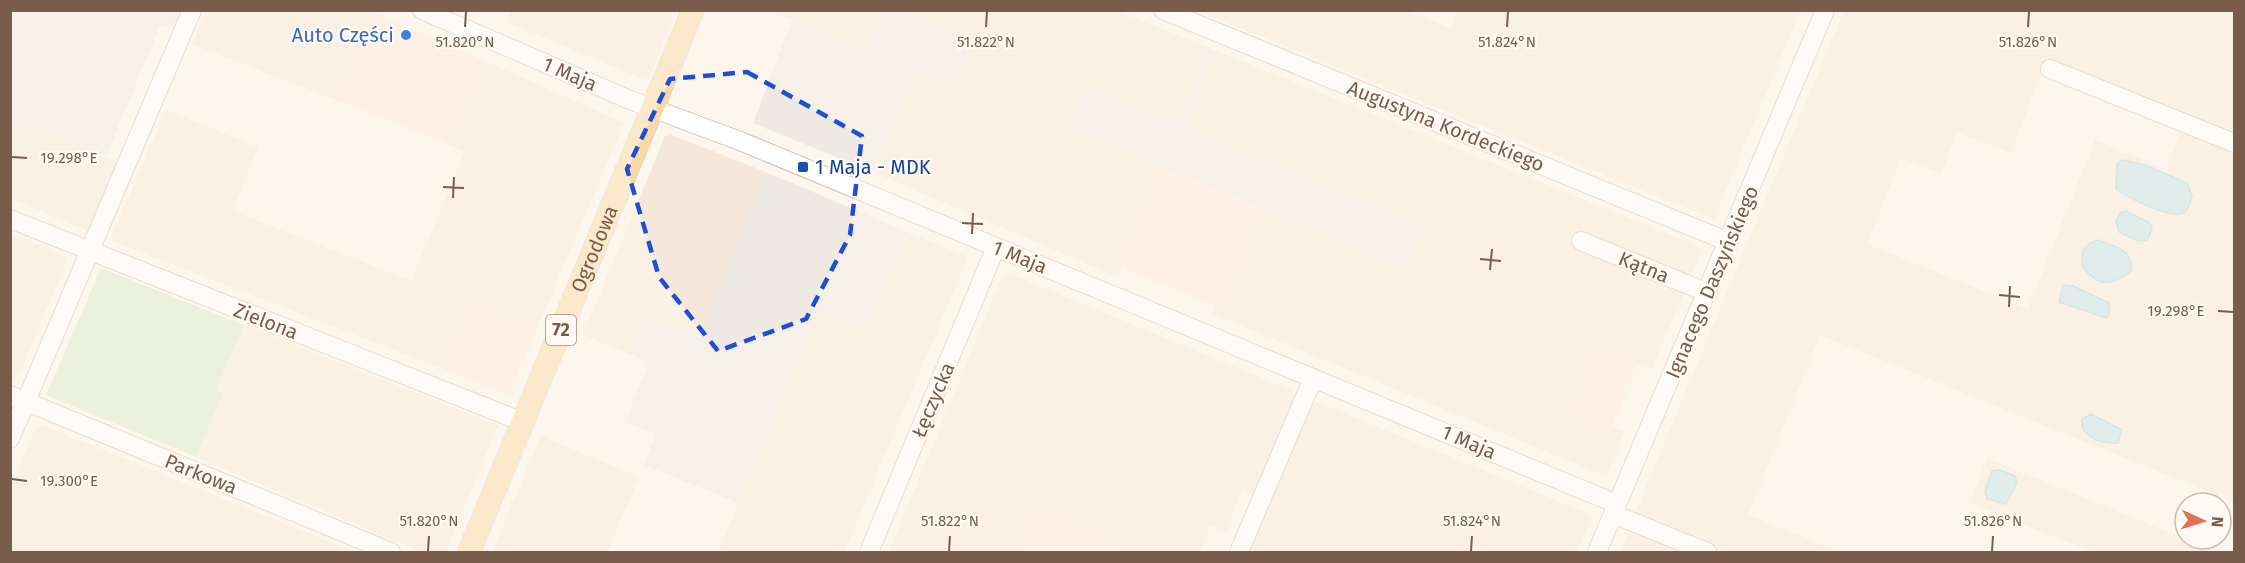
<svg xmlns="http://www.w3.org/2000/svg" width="2245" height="563" font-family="'Fira Sans',sans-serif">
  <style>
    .residential { fill: #f5e8da }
    .commercial { fill: #fde8e0 }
    .industrial { fill: #efe9e4 }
    .green { fill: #d8ecc9 }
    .water { fill: #bfe3e8; stroke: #a5d3da; stroke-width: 1.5 }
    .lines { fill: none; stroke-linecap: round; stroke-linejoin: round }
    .minor-casing { stroke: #d1beb0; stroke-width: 20 }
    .major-casing { stroke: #dad1cd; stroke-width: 24 }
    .minor { stroke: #fff; stroke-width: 18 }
    .major { stroke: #fbd9a5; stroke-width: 22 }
    .marked { fill: none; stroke: #1d4ed8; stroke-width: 4.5; stroke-dasharray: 12 8; stroke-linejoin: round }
    .ticks { fill: none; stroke: #7a5c4d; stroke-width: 2 }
    .shop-dot { fill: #3f7fe0; stroke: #fffaf3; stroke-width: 2 }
    .transit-dot { fill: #1a4fb4; stroke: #fffaf3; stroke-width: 2 }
    .labels { text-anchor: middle; stroke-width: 4.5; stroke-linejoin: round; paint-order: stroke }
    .shield { fill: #fffaf3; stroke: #a28b7f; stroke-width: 1.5 }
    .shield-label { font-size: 18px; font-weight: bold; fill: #7a5c4d }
    .shop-label { font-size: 20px; fill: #366cbe; stroke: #fffaf3; text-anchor: end }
    .street-label { font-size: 20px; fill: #7a5c4d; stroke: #fffaf3 }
    .transit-label { font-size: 20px; fill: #164399; stroke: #fffaf3; text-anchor: start }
    .ticks-label { font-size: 15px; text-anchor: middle; fill: #7a5c4d; stroke: #fffaf3; stroke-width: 4.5; stroke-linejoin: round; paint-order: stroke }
  </style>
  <rect width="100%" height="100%" fill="#fdf6ec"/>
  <!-- residential -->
  <path class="residential" d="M 367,10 L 379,15 L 341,102 L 192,44 L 207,11 Z
    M 512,10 L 677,10 L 677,11 L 648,81 L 507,22 Z
    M 769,11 L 882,11 L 867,48 Z
    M 902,11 L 1118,11 L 1206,47 L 1176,123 L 1084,86 L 1067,127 L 1163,167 L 1118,277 L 875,173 L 917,71 L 973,40 Z
    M 1198,11 L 1406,11 L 1450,28 L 1457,11 L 1800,11 L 1714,219 Z
    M 1844,11 L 2234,11 L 2234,137 L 2046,61 L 2011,153 L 1957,132 L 1941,174 L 1901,158 L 1867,244 L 2028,309 L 2095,140 L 2166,169 L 2182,129 L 2234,150 L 2234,502 L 1820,335 L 1748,515 L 1841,552 L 1724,552 L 1634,516 Z
    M 1217,51 L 1703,248 L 1651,370 L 1601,350 L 1575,410 L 1625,432 L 1606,476 L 1213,314 L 1257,207 L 1406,269 L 1423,226 L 1187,128 Z
    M 478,58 L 624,123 L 536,331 L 475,306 L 449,371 L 110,240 L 166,110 L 258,147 L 233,211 L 411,281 L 465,152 L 442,142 Z
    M 10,119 L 122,164 L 92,233 L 11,198 Z
    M 670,134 L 766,172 L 699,338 L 645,319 L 630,354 L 583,335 L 665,136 Z
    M 907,232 L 968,257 L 844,552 L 718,552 L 818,312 L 866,331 Z
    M 11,233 L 68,258 L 19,375 L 11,379 Z
    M 1010,274 L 1291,390 L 1297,398 L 1257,496 L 1242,490 L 1226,531 L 1211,525 L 1200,552 L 1131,552 L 1037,514 L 1022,552 L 889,552 L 1002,277 Z
    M 244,325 L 498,425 L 446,552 L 422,552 L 196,457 L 223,393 L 216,389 Z
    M 1317,402 L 1587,513 L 1591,519 L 1577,552 L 1250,552 L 1311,407 Z
    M 44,426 L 354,552 L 11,552 L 11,486 L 34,431 Z
    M 541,436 L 639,477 L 607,552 L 492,552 Z
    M 1987,458 L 2185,539 L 2221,552 L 2092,552 L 1970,503 Z
    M 1635,531 L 1685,552 L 1619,552 L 1628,533 Z"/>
  <!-- commercial -->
  <path class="commercial" d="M 379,15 L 478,58 L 442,142 L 341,102 Z
    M 1163,167 L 1257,207 L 1216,307 L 1122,267 Z
    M 475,306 L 536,331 L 509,395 L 449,371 Z
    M 1601,349 L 1638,365 L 1612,426 L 1575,411 Z
    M 1037,514 L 1131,552 L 1022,552 Z"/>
  <!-- industrial -->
  <path class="industrial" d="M 10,11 L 181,11 L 176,23 L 159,28 L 106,157 L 11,119 Z
    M 882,11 L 902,11 L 973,40 L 954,86 L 917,71 L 875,173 L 753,123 L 792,20 L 866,48 Z
    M 1206,47 L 1217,51 L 1187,128 L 1424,226 L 1406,269 L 1067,127 L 1084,86 L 1176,123 Z
    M 766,172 L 907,232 L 866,332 L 818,313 L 739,503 L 644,465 L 656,434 L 625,422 L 649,362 L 630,354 L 645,319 L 699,338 Z"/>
  <!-- green -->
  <path class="green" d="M 101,268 L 244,325 L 216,389 L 223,393 L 196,457 L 46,395 Z"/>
  <!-- water -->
  <path class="water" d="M 2122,160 L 2145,165 L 2187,183 L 2192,196 C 2190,202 2189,210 2183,213 C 2172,220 2127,197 2116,189 L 2117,164 Z
    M 2126,211 L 2150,223 L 2152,229 L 2147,240 L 2138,241 L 2119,232 L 2116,221 L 2121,212 Z
    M 2098,240 C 2116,247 2133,249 2131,271 C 2111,286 2099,288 2082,266 L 2083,250 L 2090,243 Z
    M 2063,285 L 2073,286 L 2109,303 L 2109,315 L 2106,318 L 2059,302 Z
    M 2091,414 L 2122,430 L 2118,443 C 2102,444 2079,437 2082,419 Z
    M 2000,470 L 2015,476 L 2017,483 L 2006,504 L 1987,499 L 1985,491 L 1992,471 Z"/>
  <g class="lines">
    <defs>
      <path id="minor" d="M 422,10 L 630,100 L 740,141 L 1617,504
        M 1163,10 L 1729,242
        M 2050,69 L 2234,143
        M 10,219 L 523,422
        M 1581,241 L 1708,293
        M 10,395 L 391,552
        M 10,439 L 192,10
        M 1613,514 L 1707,552
        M 869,552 L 996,247
        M 1239,552 L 1313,378
        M 1597,552 L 1825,10"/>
      <g id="major">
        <path id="s1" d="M 469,552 L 693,10"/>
      </g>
    </defs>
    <!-- minor casing -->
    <use href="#minor" class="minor-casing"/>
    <!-- major casing -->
    <use href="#major" class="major-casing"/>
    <!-- minor -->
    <use href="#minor" class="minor"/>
    <!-- major -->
    <use href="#major" class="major"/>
  </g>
  <!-- marked area -->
  <path d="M0 0H2245V563H0ZM 747,72 L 862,136 L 850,235 L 806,319 L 718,351 L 659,277 L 627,169 L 670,79 Z" fill="#fdf6ec" fill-opacity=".55" fill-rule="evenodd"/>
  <path class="marked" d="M 747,72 L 862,136 L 850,235 L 806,319 L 718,351 L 659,277 L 627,169 L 670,79 Z"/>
  <!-- ticks -->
  <path class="ticks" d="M 465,27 L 466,12M 986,27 L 987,12M 1507,27 L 1508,12M 2028,27 L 2029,12M 12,157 L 27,158M 443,187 L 464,188M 453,198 L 454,177M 962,223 L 983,224M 972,234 L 973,213M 1480,259 L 1501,261M 1490,270 L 1492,249M 1999,295 L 2020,297M 2009,307 L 2010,286M 2218,311 L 2233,312M 12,479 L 27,481M 428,551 L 429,536M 949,551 L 950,536M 1471,551 L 1472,536M 1992,551 L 1993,536"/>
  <!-- markers -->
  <circle class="shop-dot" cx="406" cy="35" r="6"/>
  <rect class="transit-dot" x="797" y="161" width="12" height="12" rx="3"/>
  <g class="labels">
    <!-- shield labels -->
    <rect class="shield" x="546" y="315" width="30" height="30" rx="4.5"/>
    <g class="shield-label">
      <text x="561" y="336">72</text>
    </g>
    <!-- shop labels -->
    <g class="shop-label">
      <text x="394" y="42">Auto Części</text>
    </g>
    <!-- street labels -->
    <g class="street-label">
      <text transform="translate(570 74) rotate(23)" y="7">1 Maja</text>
      <text transform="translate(1446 126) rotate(22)" y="7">Augustyna Kordeckiego</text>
      <text dy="7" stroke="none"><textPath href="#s1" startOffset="328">Ogrodowa</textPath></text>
      <text transform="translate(1020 257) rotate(22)" y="7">1 Maja</text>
      <text transform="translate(1644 267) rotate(22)" y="7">Kątna</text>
      <text transform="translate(1712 282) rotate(-67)" y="7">Ignacego Daszyńskiego</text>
      <text transform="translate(266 321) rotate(21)" y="7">Zielona</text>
      <text transform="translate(933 400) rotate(-67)" y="7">Łęczycka</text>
      <text transform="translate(1469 442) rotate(23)" y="7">1 Maja</text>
      <text transform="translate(201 474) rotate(22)" y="7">Parkowa</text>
    </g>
    <!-- transit labels -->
    <g class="transit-label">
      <text x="815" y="174">1 Maja - MDK</text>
    </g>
  </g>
  <g class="ticks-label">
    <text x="465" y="47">51.820°N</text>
    <text x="986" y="47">51.822°N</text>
    <text x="1507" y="47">51.824°N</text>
    <text x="2028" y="47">51.826°N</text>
    <text x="69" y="163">19.298°E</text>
    <text x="2176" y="316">19.298°E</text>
    <text x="69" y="486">19.300°E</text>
    <text x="429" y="526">51.820°N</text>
    <text x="950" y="526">51.822°N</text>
    <text x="1472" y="526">51.824°N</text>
    <text x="1993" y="526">51.826°N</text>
  </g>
  <!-- border -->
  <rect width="2245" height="563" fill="none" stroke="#7a5c4d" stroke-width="24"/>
  <!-- north arrow -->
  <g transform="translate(2203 521) rotate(94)"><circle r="28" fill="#fffaf3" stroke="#cabbb1" stroke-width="1.5"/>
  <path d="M0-4.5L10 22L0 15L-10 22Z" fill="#e76f51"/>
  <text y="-9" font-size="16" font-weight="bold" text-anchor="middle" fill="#7a5c4d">N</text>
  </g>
</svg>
